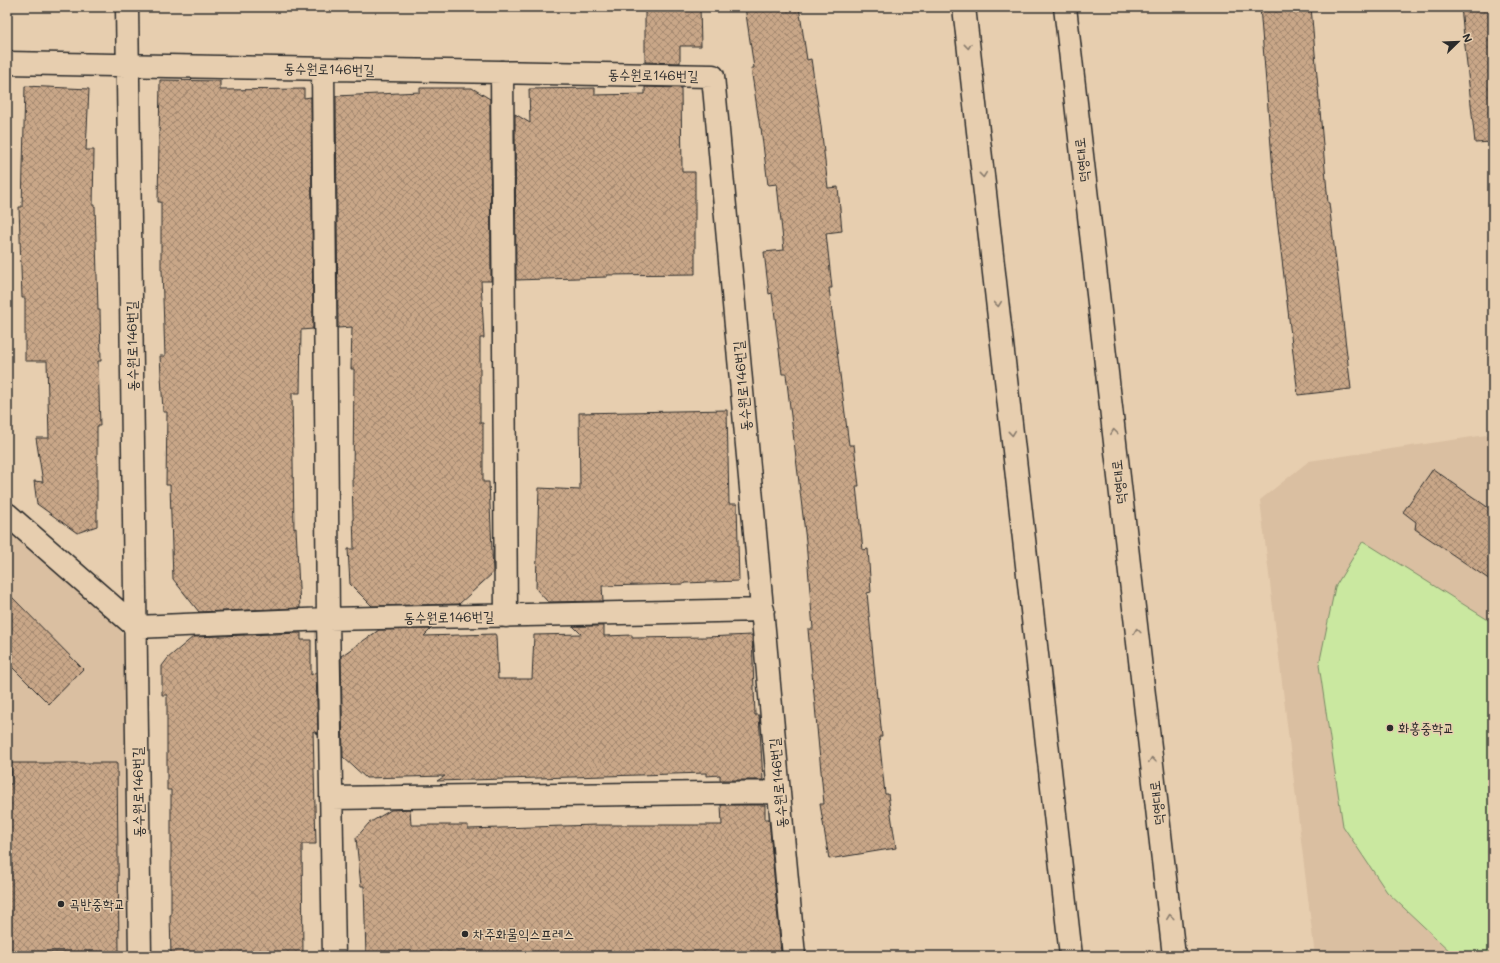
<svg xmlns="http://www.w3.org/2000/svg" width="1500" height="963" font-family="Mali,'Poor Story',sans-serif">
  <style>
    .built { fill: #dabfa1 }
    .garden { fill: #cae8a0; stroke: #7a8a66 }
    .building { fill: url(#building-cross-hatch); stroke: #2b2b2b }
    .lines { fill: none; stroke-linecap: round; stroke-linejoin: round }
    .minor-casing { stroke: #2b2b2b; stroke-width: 25 }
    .major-casing { stroke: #2b2b2b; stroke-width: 25 }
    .minor { stroke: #e7ceaf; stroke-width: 22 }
    .major { stroke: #e7ceaf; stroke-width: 22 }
    .oneway { stroke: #897c6d }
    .poi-dot { fill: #2b2b2b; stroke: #e7ceaf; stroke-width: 1.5 }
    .labels { text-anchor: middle; stroke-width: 3; stroke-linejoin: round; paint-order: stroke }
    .street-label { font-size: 14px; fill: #2b2b2b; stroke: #e7ceaf }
    .poi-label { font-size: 14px; fill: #2b2b2b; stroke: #e7ceaf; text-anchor: start }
  </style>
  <defs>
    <pattern id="building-cross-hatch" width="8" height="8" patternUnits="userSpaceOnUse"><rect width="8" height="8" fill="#c9a788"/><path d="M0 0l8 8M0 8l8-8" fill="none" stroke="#a3886f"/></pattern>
  </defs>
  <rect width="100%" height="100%" fill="#e7ceaf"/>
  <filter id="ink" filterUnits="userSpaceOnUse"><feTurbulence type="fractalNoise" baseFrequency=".025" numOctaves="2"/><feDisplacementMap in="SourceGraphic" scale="8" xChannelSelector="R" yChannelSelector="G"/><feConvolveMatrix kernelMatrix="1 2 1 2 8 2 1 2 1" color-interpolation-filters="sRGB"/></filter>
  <g filter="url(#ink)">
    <!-- built -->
    <path class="built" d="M 1493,434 L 1493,956 L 1315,956 L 1260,500 L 1309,461 Z
      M 7,529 L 119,628 L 126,642 L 133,956 L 7,956 Z"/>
    <!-- garden -->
    <path class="garden" d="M 1363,541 L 1493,623 L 1493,956 L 1455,956 L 1387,892 L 1343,826 L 1319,665 L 1335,587 Z"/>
    <!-- building -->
    <path class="building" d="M 645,7 L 700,7 L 701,46 L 680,46 L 680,63 L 645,62 Z
      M 745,7 L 799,7 L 807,60 L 811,59 L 821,126 L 828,188 L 838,187 L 842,231 L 826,233 L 832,288 L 829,288 L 849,445 L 854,445 L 859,486 L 856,486 L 863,550 L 868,549 L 871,592 L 867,593 L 877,698 L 878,697 L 882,737 L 879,737 L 885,794 L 888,794 L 896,848 L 829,859 L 820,804 L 824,804 L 808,629 L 813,629 L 806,541 L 786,374 L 782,374 L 772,293 L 769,294 L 764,252 L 784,250 L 777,184 L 768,185 L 761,128 L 760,128 L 751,68 L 754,68 Z
      M 1260,7 L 1311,7 L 1328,203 L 1329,203 L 1351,389 L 1298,395 L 1276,209 Z
      M 1461,7 L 1493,7 L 1493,142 L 1475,143 Z
      M 160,80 L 220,81 L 220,90 L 304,89 L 304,98 L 311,97 L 313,329 L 301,330 L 300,393 L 292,393 L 294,529 L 296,528 L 300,608 L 199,612 L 173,579 L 170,485 L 166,485 L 167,412 L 163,412 L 160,356 L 165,356 L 162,270 L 161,270 L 161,202 L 158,202 Z
      M 25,86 L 89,89 L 86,150 L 94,150 L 93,206 L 95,206 L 98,310 L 100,310 L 101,361 L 98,361 L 100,426 L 97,426 L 97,526 L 77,533 L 37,504 L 34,481 L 43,482 L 36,438 L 49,438 L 47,361 L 25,361 L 25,298 L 22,298 L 19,207 L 22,207 Z
      M 645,87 L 681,88 L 682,172 L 695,172 L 695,274 L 607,275 L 607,277 L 516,280 L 515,114 L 530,123 L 529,89 L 595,88 L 595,95 L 645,94 Z
      M 420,88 L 472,88 L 490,99 L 491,281 L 481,281 L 484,338 L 480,338 L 480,423 L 483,423 L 483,482 L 489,482 L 493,573 L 459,604 L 372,606 L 350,584 L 348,549 L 354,549 L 352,479 L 353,479 L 354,369 L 351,369 L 352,327 L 338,328 L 336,96 L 420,92 Z
      M 727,410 L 729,504 L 737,504 L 739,581 L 684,583 L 684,584 L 602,586 L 603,601 L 548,602 L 536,589 L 539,488 L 580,490 L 579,413 Z
      M 1433,469 L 1493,511 L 1493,582 L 1415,529 L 1416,522 L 1403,512 Z
      M 7,592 L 83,669 L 49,704 L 7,662 Z
      M 573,626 L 604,626 L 604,636 L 632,635 L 632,638 L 705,637 L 752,635 L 755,715 L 759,715 L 763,780 L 720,780 L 720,775 L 706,776 L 706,773 L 437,781 L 445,776 L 366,778 L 343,757 L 341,656 L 379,630 L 431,629 L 424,636 L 495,634 L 496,636 L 498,679 L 532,679 L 534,635 L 581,634 Z
      M 301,633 L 301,640 L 311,640 L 311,675 L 316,672 L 318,734 L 313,731 L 316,844 L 302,844 L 303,956 L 171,956 L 170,915 L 171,915 L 171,790 L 167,790 L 167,695 L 162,695 L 162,666 L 168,658 L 193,637 Z
      M 11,763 L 117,763 L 119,952 L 7,953 L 7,784 L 12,784 Z
      M 721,805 L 765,805 L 765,819 L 769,819 L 781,953 L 707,956 L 366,956 L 364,886 L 361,886 L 356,838 L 369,823 L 391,810 L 410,809 L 411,825 L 468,825 L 468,829 L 596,825 L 722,825 Z"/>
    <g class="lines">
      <defs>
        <path id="minor" d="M 127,7 L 140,956
          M 7,63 L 713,76 L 794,956
          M 323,69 L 328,619 L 334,956
          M 502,72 L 506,616
          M 7,514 L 136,627 L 328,619 L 763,610
          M 331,798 L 779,792"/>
        <path id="major" d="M 964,7 L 1071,956
          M 1065,7 L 1174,956"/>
      </defs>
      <!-- minor casing -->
      <use href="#minor" class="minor-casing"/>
      <!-- major casing -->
      <use href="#major" class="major-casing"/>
      <!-- minor -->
      <use href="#minor" class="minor"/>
      <!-- major -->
      <use href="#major" class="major"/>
    </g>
    <!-- one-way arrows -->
    <defs><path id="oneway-chevron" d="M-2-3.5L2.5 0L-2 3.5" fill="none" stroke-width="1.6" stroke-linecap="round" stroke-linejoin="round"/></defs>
    <g class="oneway">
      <use href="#oneway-chevron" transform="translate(968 46) rotate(84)"/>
      <use href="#oneway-chevron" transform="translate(983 175) rotate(84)"/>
      <use href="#oneway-chevron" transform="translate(998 304) rotate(84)"/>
      <use href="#oneway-chevron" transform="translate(1114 432) rotate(-97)"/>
      <use href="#oneway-chevron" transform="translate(1012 433) rotate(84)"/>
      <use href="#oneway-chevron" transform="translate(1137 631) rotate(-97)"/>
      <use href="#oneway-chevron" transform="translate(1152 760) rotate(-97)"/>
      <use href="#oneway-chevron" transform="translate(1170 917) rotate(-97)"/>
    </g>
  </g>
  <!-- markers -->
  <g class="poi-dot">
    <circle cx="1390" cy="728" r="4"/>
    <circle cx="61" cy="904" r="4"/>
    <circle cx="465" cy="934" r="4"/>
  </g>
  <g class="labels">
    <!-- street labels -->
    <g class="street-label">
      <text transform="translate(329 69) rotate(1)" y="5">동수원로146번길</text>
      <text transform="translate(653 75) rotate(1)" y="5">동수원로146번길</text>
      <text transform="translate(1082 160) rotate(-97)" y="5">덕영대로</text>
      <text transform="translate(132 346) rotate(-91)" y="5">동수원로146번길</text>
      <text transform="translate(742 386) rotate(-95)" y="5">동수원로146번길</text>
      <text transform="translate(1119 482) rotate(-97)" y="5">덕영대로</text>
      <text transform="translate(449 617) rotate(-1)" y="5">동수원로146번길</text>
      <text transform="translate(778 783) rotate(-95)" y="5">동수원로146번길</text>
      <text transform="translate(138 792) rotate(-91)" y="5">동수원로146번길</text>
      <text transform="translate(1157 803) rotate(-97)" y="5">덕영대로</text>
    </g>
    <!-- poi labels -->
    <g class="poi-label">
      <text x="1398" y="733">화홍중학교</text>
      <text x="69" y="909">곡반중학교</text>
      <text x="473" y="939">차주화물익스프레스</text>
    </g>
  </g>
  <!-- margin -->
  <rect width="1500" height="963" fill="none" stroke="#e7ceaf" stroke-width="24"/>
  <rect x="12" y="12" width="1476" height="939" fill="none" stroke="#2b2b2b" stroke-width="1.5" filter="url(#ink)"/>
  <!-- north arrow -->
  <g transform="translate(1458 42) rotate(67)" stroke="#e7ceaf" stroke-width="3" paint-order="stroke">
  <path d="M0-3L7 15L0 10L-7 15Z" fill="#2b2b2b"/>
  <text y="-6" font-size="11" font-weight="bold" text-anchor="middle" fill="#2b2b2b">N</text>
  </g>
</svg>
